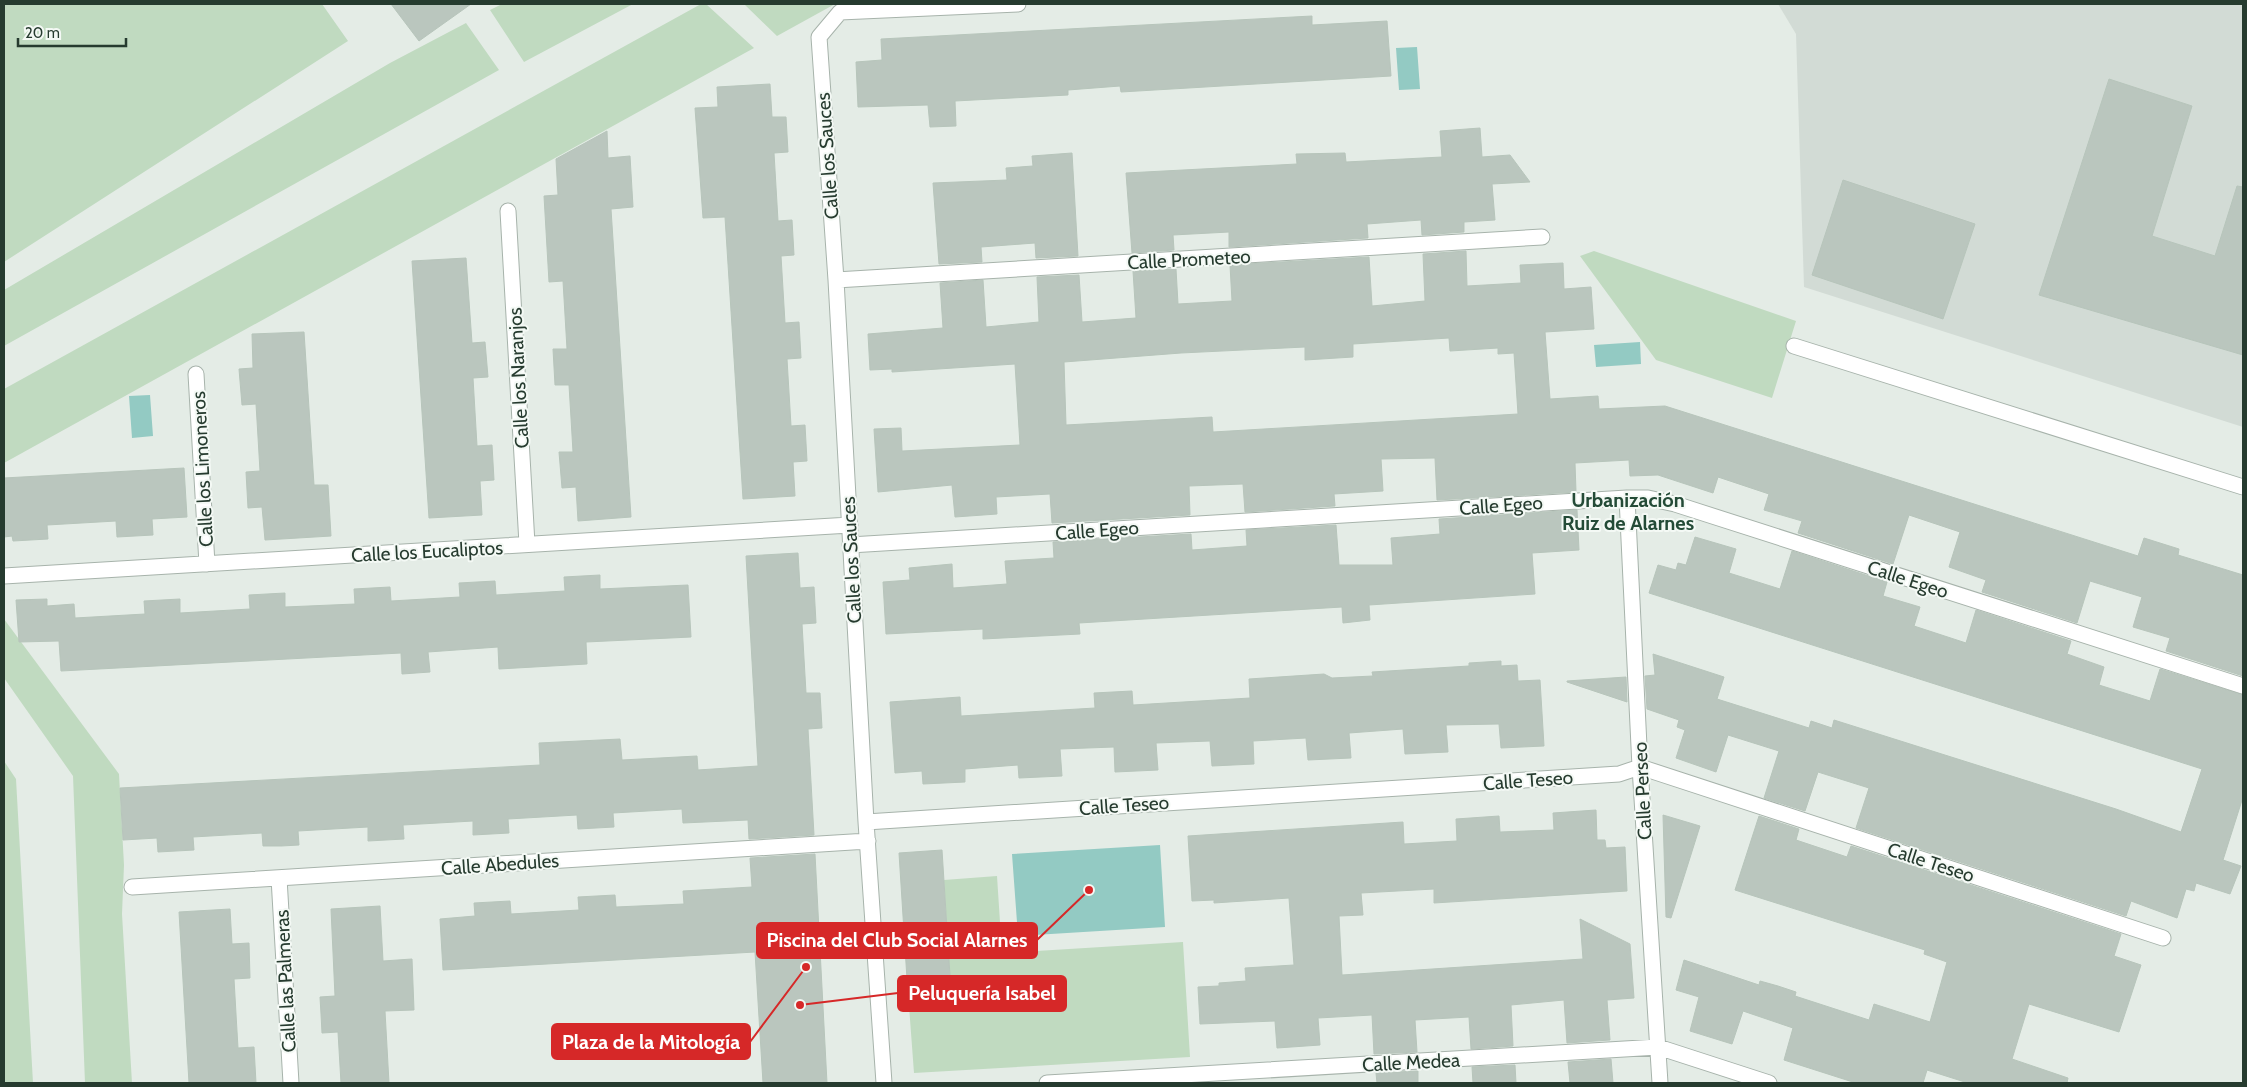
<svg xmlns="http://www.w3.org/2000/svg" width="2247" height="1087" font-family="Cabin,sans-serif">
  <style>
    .built { fill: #d2dbd5 }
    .green { fill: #c0dac0 }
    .water { fill: #93cac3 }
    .building { fill: #bac6be; stroke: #b7c5bb; fill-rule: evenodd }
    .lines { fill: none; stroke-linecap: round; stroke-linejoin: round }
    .minor-casing { stroke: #a7b3ab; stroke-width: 17 }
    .minor { stroke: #fff; stroke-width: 15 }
    .labels { text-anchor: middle; stroke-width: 4; stroke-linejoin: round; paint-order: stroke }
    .street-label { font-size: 19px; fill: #263b2f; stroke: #f4f9f5 }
    .neighbourhood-label { font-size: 20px; font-weight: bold; fill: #244b37; stroke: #f4f9f5 }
    .leader { fill: none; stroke: #d62828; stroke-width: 2 }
    .callout-dot { fill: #d62828; stroke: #f4f9f5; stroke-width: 2 }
    .callout { fill: #d62828; stroke: #d62828; stroke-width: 2 }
    .callout-label { font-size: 20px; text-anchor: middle; font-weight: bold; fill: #fff }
  </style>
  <rect width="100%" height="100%" fill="#e4ece6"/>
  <!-- built -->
  <path class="built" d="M 1778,4 L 2243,4 L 2243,427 L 1804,287 L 1796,34 Z"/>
  <!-- green -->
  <path class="green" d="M 4,4 L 322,4 L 348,41 L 4,262 Z
    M 502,4 L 633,4 L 524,62 L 490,10 Z
    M 701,4 L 706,4 L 754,48 L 4,463 L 4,389 Z
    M 744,4 L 835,4 L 777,36 Z
    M 466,23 L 499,70 L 4,346 L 4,290 L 390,63 Z
    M 1594,251 L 1796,321 L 1772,398 L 1656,360 L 1580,256 Z
    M 4,619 L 119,774 L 124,865 L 122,914 L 132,1083 L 85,1083 L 73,776 L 4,678 Z
    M 4,761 L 16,779 L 33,1083 L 4,1083 Z
    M 997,876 L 1002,953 L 1183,942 L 1190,1057 L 914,1073 L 907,979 L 950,976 L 944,880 Z"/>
  <!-- water -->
  <path class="water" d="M 1417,47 L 1420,89 L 1399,90 L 1396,48 Z
    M 1640,342 L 1641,364 L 1596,367 L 1594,345 Z
    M 150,395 L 153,436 L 132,438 L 129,396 Z
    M 1160,845 L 1165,927 L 1018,936 L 1012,854 Z"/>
  <!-- building -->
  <path class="building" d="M 391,4 L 471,4 L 419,41 Z
    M 1312,16 L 1312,25 L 1387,21 L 1391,76 L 1121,92 L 1120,86 L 1068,90 L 1068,95 L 955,101 L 956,126 L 930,127 L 928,105 L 858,107 L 856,62 L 882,60 L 881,39 Z
    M 2109,79 L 2192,106 L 2152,236 L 2215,256 L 2237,186 L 2243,187 L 2243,355 L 2039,295 Z
    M 770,84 L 772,117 L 786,117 L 788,152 L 774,153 L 778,221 L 792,220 L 794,255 L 781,256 L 785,323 L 799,322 L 801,358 L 787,359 L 791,426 L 805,425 L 807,461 L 793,462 L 795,496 L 743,499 L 725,217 L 703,218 L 695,108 L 718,107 L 717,87 Z
    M 1480,128 L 1482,157 L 1510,155 L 1530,182 L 1492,184 L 1495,220 L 1464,222 L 1464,232 L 1422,235 L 1421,220 L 1367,224 L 1368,238 L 1229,247 L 1229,232 L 1173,235 L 1174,250 L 1132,253 L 1126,173 L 1297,164 L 1296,154 L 1345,153 L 1346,162 L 1442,157 L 1440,131 Z
    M 607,131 L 608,158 L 630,156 L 633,207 L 611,209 L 631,517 L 578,521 L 576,487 L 562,488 L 559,452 L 573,452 L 571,418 L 569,385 L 555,385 L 553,349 L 567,349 L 563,281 L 549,282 L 544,196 L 558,195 L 556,159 Z
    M 1072,153 L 1078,256 L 1036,258 L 1035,243 L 981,247 L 982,262 L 939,264 L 933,183 L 1007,180 L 1006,168 L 1033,166 L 1032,156 Z
    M 1843,180 L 1975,224 L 1943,319 L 1812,275 Z
    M 1466,251 L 1467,286 L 1521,283 L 1520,265 L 1563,263 L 1564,289 L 1591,287 L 1594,329 L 1545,332 L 1550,399 L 1598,396 L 1599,409 L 1665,406 L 2138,556 L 2144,538 L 2179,549 L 2178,555 L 2243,575 L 2243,676 L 2166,651 L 2170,638 L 2133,627 L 2142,597 L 2090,581 L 2077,623 L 1982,592 L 1986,580 L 1949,567 L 1960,532 L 1909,515 L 1893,564 L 1798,533 L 1802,521 L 1764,510 L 1769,494 L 1718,477 L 1713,493 L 1658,475 L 1630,476 L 1629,460 L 1575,463 L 1576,492 L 1437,500 L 1435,458 L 1381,459 L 1383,491 L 1334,494 L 1335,506 L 1245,512 L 1243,484 L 1189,486 L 1190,515 L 1052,523 L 1050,494 L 996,497 L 997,514 L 955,517 L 952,485 L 878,492 L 874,429 L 901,428 L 902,451 L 1020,445 L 1015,364 L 892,372 L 892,369 L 870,370 L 868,334 L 943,328 L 940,283 L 983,280 L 986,327 L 1039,322 L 1037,277 L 1079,275 L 1082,322 L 1136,318 L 1133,271 L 1176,269 L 1178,304 L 1232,301 L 1230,265 L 1369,257 L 1372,306 L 1425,301 L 1423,254 ZM 1449,338 L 1450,351 L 1498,348 L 1498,354 L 1514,353 L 1518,414 L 1213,432 L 1212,417 L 1066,425 L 1064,362 L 1181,353 L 1305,347 L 1305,360 L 1353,357 L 1353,344 Z
    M 466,258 L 472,343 L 485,342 L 488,377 L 473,378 L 477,446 L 492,445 L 494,480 L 480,481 L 482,515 L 429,518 L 412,261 Z
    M 304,332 L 314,485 L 328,485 L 331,536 L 265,540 L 262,507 L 248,508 L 246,472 L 260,471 L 258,437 L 256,404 L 242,405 L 239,369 L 253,368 L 252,334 Z
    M 184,468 L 187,517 L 152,519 L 153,535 L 117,537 L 116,521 L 47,525 L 48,539 L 13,541 L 12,536 L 4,537 L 4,478 Z
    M 1577,510 L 1579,550 L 1532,553 L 1535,594 L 1369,605 L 1370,620 L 1343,623 L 1342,607 L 1079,623 L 1080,634 L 983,639 L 983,629 L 886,634 L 883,582 L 910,580 L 909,568 L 952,564 L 953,588 L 1007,584 L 1005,561 L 1054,558 L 1053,542 L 1191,534 L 1192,550 L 1247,546 L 1246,530 L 1336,525 L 1339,565 L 1393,565 L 1391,538 L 1440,534 L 1439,519 Z
    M 1695,537 L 1736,549 L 1729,573 L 1780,589 L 1792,551 L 1887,582 L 1883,596 L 1920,607 L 1914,626 L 1966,643 L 1976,610 L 2071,641 L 2067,654 L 2104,667 L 2099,685 L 2150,701 L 2160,669 L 2243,695 L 2243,797 L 2223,860 L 2241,866 L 2230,894 L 2196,883 L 2194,891 L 2186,889 L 2177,918 L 2131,901 L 2126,916 L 1856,828 L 1869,788 L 1818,772 L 1805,811 L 1764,798 L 1779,751 L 1728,735 L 1716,772 L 1676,758 L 1685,730 L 1677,727 L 1679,720 L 1647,709 L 1645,676 L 1655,675 L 1653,654 L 1724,677 L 1717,699 L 1809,728 L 1811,721 L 1832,728 L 1834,720 L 2116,809 L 2181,832 L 2202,769 L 1649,593 L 1658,565 L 1676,570 L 1678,563 L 1686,565 Z
    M 798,553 L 800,588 L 814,587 L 816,623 L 802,624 L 806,693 L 820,693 L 822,728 L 808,729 L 814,835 L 749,839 L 748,820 L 683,823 L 682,809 L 613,813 L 614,827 L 578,829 L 577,815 L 508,819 L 509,833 L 473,835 L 473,821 L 403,825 L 404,839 L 368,841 L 368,827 L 298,831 L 299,845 L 281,846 L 263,846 L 262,833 L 193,837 L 194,850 L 158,852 L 157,838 L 123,840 L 120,788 L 540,765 L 539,743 L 620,739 L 622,760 L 697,756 L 698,770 L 758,766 L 746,556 Z
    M 600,575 L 600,589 L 688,585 L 691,637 L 586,642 L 587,664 L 499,669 L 498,647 L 428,652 L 430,672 L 402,674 L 401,653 L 61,671 L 59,641 L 19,642 L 16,600 L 47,599 L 47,606 L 74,604 L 75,618 L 145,614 L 144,601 L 180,599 L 180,613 L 250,609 L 249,595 L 285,593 L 285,607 L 355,604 L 354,589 L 390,587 L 391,601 L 460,597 L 459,583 L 495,581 L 496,595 L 565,591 L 564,577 Z
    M 1501,661 L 1501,666 L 1517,665 L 1518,681 L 1540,680 L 1544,746 L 1501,748 L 1499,724 L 1446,725 L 1448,752 L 1405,754 L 1403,729 L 1349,733 L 1351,758 L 1308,760 L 1306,738 L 1253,741 L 1254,764 L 1212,766 L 1210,741 L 1156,743 L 1158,770 L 1115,772 L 1114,747 L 1060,749 L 1062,776 L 1019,778 L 1018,765 L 965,769 L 965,782 L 923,784 L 922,771 L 895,773 L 890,702 L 960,697 L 961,716 L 1095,708 L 1094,693 L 1132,691 L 1133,705 L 1250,698 L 1249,679 L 1324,674 L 1332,678 L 1373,676 L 1372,672 L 1469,666 L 1469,663 Z
    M 1626,677 L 1627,702 L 1567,682 L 1567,681 Z
    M 1596,810 L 1597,840 L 1605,840 L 1606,848 L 1625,847 L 1627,891 L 1434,903 L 1434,889 L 1361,893 L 1363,915 L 1339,916 L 1342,975 L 1583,959 L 1580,919 L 1630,944 L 1634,998 L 1607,1000 L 1610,1040 L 1567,1043 L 1564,1000 L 1511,1005 L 1513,1046 L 1471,1049 L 1469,1017 L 1415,1020 L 1417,1052 L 1374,1054 L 1372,1015 L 1318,1018 L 1320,1045 L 1277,1048 L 1275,1021 L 1200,1024 L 1198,987 L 1219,986 L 1219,983 L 1246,981 L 1245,968 L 1294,965 L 1289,898 L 1214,903 L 1214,900 L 1192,901 L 1188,836 L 1403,822 L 1404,844 L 1457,841 L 1456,819 L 1499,816 L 1500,832 L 1554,830 L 1553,813 Z
    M 1663,815 L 1700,826 L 1671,918 L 1666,917 Z
    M 1759,816 L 1799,829 L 1796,840 L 1847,857 L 1851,846 L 2121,934 L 2114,956 L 2141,965 L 2119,1032 L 2029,1004 L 2012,1059 L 2068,1078 L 2067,1083 L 1968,1083 L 1927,1070 L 1923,1083 L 1856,1083 L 1784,1060 L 1793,1028 L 1743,1011 L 1732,1044 L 1690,1031 L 1699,997 L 1676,990 L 1684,960 L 1759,985 L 1760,981 L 1778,986 L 1796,992 L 1795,996 L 1869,1020 L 1874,1004 L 1930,1022 L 1947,962 L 1924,954 L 1925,950 L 1735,890 Z
    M 942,850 L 950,976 L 907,979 L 899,853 Z
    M 815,854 L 827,1083 L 763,1083 L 755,952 L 443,970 L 440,919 L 475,916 L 474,903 L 510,901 L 511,914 L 579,910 L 578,897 L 615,895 L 616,907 L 684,904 L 683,891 L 752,887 L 750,858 Z
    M 380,906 L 383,961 L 412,959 L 414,1010 L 385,1011 L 389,1083 L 341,1083 L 338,1032 L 322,1033 L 321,1014 L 320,997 L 335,996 L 331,909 Z
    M 230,909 L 232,944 L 249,943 L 250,978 L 234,979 L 236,1014 L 238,1048 L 254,1047 L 256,1083 L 189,1083 L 179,912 Z
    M 1611,1059 L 1613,1083 L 1570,1083 L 1568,1062 Z
    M 1515,1065 L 1516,1083 L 1473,1083 L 1472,1067 Z
    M 1418,1071 L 1418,1083 L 1377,1083 L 1376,1073 Z"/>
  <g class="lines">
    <defs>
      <path id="minor" d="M 508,211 L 527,544
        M 836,280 L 1542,237
        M 1794,346 L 2243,487
        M 196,374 L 207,564
        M 1627,498 L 1640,767 L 1660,1083
        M 850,545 L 1627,498 L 1648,498 L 1675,504 L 2243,686
        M 4,576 L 850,525
        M 866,822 L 1619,774 L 1640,767 L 2163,938
        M 279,878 L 291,1083
        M 132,887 L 868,841
        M 884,1083 L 866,822 L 836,280 L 819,37 L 840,12 L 1018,4
        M 1047,1083 L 1658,1047 L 1769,1083"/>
    </defs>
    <!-- minor casing -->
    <use href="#minor" class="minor-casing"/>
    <!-- minor -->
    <use href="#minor" class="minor"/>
  </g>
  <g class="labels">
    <!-- street labels -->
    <g class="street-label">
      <text transform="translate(827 156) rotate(-94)" y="7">Calle los Sauces</text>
      <text transform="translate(1189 259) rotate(-3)" y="7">Calle Prometeo</text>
      <text transform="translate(518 378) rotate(-93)" y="7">Calle los Naranjos</text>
      <text transform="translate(202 469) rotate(-93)" y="7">Calle los Limoneros</text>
      <text transform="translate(1501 505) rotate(-4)" y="7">Calle Egeo</text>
      <text transform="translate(1097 530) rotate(-4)" y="7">Calle Egeo</text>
      <text transform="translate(427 551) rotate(-3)" y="7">Calle los Eucaliptos</text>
      <text transform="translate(851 560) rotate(-93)" y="7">Calle los Sauces</text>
      <text transform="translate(1908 579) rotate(18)" y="7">Calle Egeo</text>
      <text transform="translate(1528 780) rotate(-4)" y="7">Calle Teseo</text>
      <text transform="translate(1642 791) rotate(-93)" y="7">Calle Perseo</text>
      <text transform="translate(1124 805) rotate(-4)" y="7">Calle Teseo</text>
      <text transform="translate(1931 862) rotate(18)" y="7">Calle Teseo</text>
      <text transform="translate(500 864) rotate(-4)" y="7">Calle Abedules</text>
      <text transform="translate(285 981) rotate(-93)" y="7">Calle las Palmeras</text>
      <text transform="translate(1411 1062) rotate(-3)" y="7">Calle Medea</text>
    </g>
    <!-- neighbourhood labels -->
    <g class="neighbourhood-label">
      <text x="1628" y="507">Urbanización<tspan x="1628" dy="23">Ruiz de Alarnes</tspan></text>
    </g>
  </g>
  <!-- callouts -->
  <path class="leader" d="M1089 890L1037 940M800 1005L898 993M806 967L750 1042"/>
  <g class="callout-dot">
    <circle cx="1089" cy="890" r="5"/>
    <circle cx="800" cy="1005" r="5"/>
    <circle cx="806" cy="967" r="5"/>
  </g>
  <g class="callout">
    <rect x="757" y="923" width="280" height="35" rx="5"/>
    <rect x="898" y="976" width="168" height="35" rx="5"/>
    <rect x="552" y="1024" width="198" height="35" rx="5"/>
  </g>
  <g class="callout-label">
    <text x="897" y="947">Piscina del Club Social Alarnes</text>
    <text x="982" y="1000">Peluquería Isabel</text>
    <text x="651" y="1049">Plaza de la Mitología</text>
  </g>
  <!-- border -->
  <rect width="2247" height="1087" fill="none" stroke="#263b2f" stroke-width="10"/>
  <!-- scale -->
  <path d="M18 38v8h108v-8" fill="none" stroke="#263b2f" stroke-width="2.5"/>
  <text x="25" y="38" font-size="15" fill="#263b2f" stroke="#f4f9f5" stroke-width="4" paint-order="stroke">20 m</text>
</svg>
